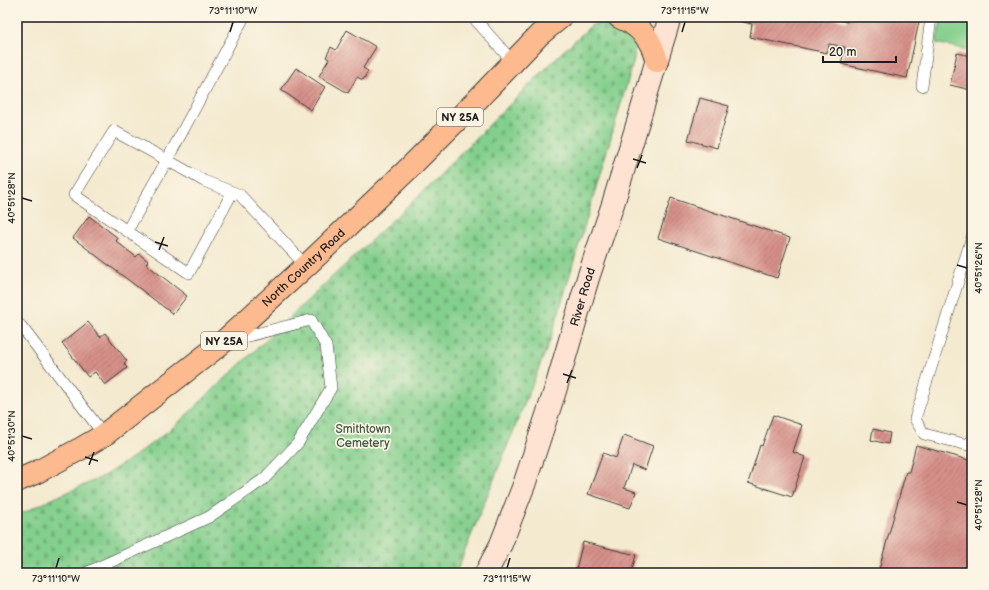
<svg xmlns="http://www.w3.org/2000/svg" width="989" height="590" font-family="'Balsamiq Sans',sans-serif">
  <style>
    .cemetery { fill: url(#cemetery-stones); stroke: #507654 }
    .green { fill: #83cf8d; stroke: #507654 }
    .building { fill: url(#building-hatch) }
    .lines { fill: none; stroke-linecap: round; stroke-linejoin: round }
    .lane-casing { stroke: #3c3b37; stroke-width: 12 }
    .secondary-casing { stroke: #3c3b37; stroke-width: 24 }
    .primary-casing { stroke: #3c3b37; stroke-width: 24 }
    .lane { stroke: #fff; stroke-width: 11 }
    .secondary { stroke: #fee3d2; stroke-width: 22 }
    .primary { stroke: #fcba8e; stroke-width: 22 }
    .ticks { fill: none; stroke: #1c1c1c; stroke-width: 1.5 }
    .labels { text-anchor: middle; stroke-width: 3.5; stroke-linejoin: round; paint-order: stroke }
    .shield { fill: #fcf5e5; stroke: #5f5d58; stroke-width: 1 }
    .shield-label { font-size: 11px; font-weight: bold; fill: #1c1c1c }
    .street-label { font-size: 12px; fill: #1c1c1c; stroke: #fcf5e5 }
    .park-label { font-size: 12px; fill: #405b44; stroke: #fcf5e5 }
    .neatline { fill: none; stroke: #1c1c1c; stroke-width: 1.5 }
    .ticks-label { font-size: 10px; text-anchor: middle; fill: #1c1c1c }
  </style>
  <defs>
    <pattern id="cemetery-stones" width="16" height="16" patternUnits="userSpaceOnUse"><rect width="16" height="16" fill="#83cf8d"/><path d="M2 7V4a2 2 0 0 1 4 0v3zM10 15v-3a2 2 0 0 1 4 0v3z" fill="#71b179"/></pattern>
    <pattern id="building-hatch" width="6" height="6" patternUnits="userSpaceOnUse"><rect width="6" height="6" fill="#d69089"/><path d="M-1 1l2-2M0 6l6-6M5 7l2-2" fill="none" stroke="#ad756f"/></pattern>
  </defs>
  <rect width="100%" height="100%" fill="#fcf5e5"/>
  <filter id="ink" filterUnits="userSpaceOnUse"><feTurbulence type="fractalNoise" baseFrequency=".025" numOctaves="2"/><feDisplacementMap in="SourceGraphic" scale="8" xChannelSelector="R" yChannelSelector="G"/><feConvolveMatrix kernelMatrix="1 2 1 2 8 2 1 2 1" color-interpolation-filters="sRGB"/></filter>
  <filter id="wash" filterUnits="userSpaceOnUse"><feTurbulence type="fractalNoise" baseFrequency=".012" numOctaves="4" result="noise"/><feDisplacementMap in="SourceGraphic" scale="16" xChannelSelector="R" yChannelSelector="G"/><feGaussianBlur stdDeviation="0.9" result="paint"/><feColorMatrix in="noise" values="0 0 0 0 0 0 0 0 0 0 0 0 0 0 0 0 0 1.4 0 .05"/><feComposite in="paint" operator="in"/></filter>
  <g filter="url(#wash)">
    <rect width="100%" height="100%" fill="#f4ead0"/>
    <!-- cemetery -->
    <path class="cemetery" d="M 601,23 L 626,33 L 635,45 L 634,60 L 551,338 L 456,573 L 17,573 L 17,516 L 52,499 L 100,478 L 132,458 L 175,426 L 419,195 L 561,53 L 592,25 Z"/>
    <!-- green -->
    <path class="green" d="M 942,17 L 972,17 L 972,51 L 936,43 Z"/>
    <g id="blocks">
      <!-- building -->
      <path class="building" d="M 735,17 L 833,17 L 833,18 L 847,22 L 848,17 L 920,17 L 907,78 L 841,64 L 845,47 L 829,44 L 827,53 L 750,37 L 752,24 L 734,20 Z
        M 347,30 L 376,47 L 363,68 L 368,71 L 363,80 L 357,77 L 348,93 L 319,76 L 329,59 L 326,57 L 331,47 L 336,50 Z
        M 957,53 L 972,56 L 971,90 L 950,85 Z
        M 296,68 L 325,87 L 311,110 L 281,90 Z
        M 700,98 L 729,106 L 717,148 L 688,140 Z
        M 671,198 L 790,238 L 777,278 L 658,238 Z
        M 89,216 L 118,238 L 116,241 L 136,257 L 139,254 L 148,261 L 146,264 L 187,296 L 173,314 L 73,238 Z
        M 88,322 L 100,337 L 105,333 L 127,361 L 124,363 L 127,368 L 105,385 L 95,372 L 88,377 L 62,343 Z
        M 773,415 L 802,425 L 793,452 L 805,457 L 792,497 L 748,483 L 760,445 L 762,446 Z
        M 873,429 L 890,433 L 888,444 L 871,440 Z
        M 624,435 L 653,446 L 645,470 L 632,465 L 624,488 L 636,492 L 630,508 L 588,494 L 603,453 L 616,458 Z
        M 916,445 L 972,461 L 972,573 L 878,573 L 906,472 L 909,472 Z
        M 583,542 L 636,555 L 631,573 L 575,573 Z"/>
    </g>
  </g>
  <g filter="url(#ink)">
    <use href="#blocks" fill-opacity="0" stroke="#3c3b37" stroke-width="1"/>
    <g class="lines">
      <defs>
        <path id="lane" d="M 244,17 L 167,160 L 204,181 L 240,195 L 306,266
          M 473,17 L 513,62
          M 922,86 L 931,17
          M 127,231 L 167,160 L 114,131 L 74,195 L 189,273 L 232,193
          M 972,237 L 915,419 L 924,434 L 968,445 L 972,440
          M 17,323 L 21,326 L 104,435
          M 86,573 L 209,517 L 264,479 L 298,443 L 331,388 L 326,346 L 311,320 L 232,340"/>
        <g id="secondary">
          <path id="s1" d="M 486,573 L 501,544 L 524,485 L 555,391 L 588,278 L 613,204 L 670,17"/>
        </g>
        <g id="primary">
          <path d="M 619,17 C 631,22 644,31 650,43 C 653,48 655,55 657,61"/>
          <path id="s2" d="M 17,481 L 39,471 L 80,449 L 104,435 L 223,342 L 306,266 L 407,170 L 477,100 L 539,35 L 561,17"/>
        </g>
      </defs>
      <!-- lane casing -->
      <use href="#lane" class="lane-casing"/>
      <!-- secondary casing -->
      <use href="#secondary" class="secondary-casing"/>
      <!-- primary casing -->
      <use href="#primary" class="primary-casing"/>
      <!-- lane -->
      <use href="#lane" class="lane"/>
      <!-- secondary -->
      <use href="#secondary" class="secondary"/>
      <!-- primary -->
      <use href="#primary" class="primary"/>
    </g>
  </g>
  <!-- ticks -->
  <path class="ticks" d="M 230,32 L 233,22M 682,32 L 685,22M 633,159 L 646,163M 637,168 L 642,155M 22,198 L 32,201M 155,242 L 168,246M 159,250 L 164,237M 957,265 L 967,268M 563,374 L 576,378M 567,383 L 572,370M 22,436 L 32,439M 85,457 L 98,461M 89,465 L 94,452M 957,502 L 967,505M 56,568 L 59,558M 507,568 L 510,558"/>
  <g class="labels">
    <!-- shield labels -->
    <g class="shield">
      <rect x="437" y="108" width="46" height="18" rx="3"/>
      <rect x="201" y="332" width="46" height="18" rx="3"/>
    </g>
    <g class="shield-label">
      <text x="460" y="121">NY 25A</text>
      <text x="224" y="345">NY 25A</text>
    </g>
    <!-- street labels -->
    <g class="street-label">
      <text dy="4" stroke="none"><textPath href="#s2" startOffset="359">North Country Road</textPath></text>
      <text dy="4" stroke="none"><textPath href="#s1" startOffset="293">River Road</textPath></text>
    </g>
    <!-- park labels -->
    <g class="park-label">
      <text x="363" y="433">Smithtown<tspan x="363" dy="14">Cemetery</tspan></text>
    </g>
  </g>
  <!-- margin -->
  <rect width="989" height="590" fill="none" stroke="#fcf5e5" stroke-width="44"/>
  <!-- scale -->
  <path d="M823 56v6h73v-6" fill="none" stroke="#1c1c1c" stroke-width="2"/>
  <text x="829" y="56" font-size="12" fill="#1c1c1c" stroke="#fcf5e5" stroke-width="3" paint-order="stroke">20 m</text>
  <rect x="22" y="22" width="945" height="546" class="neatline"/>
  <g class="ticks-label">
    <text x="233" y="14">73°11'10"W</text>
    <text x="685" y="14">73°11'15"W</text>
    <text transform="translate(11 198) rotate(-90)" y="4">40°51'28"N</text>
    <text transform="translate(978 268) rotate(-90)" y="4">40°51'26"N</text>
    <text transform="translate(11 436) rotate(-90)" y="4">40°51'30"N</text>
    <text transform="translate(978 505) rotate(-90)" y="4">40°51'28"N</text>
    <text x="56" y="582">73°11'10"W</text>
    <text x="507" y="582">73°11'15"W</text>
  </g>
</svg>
